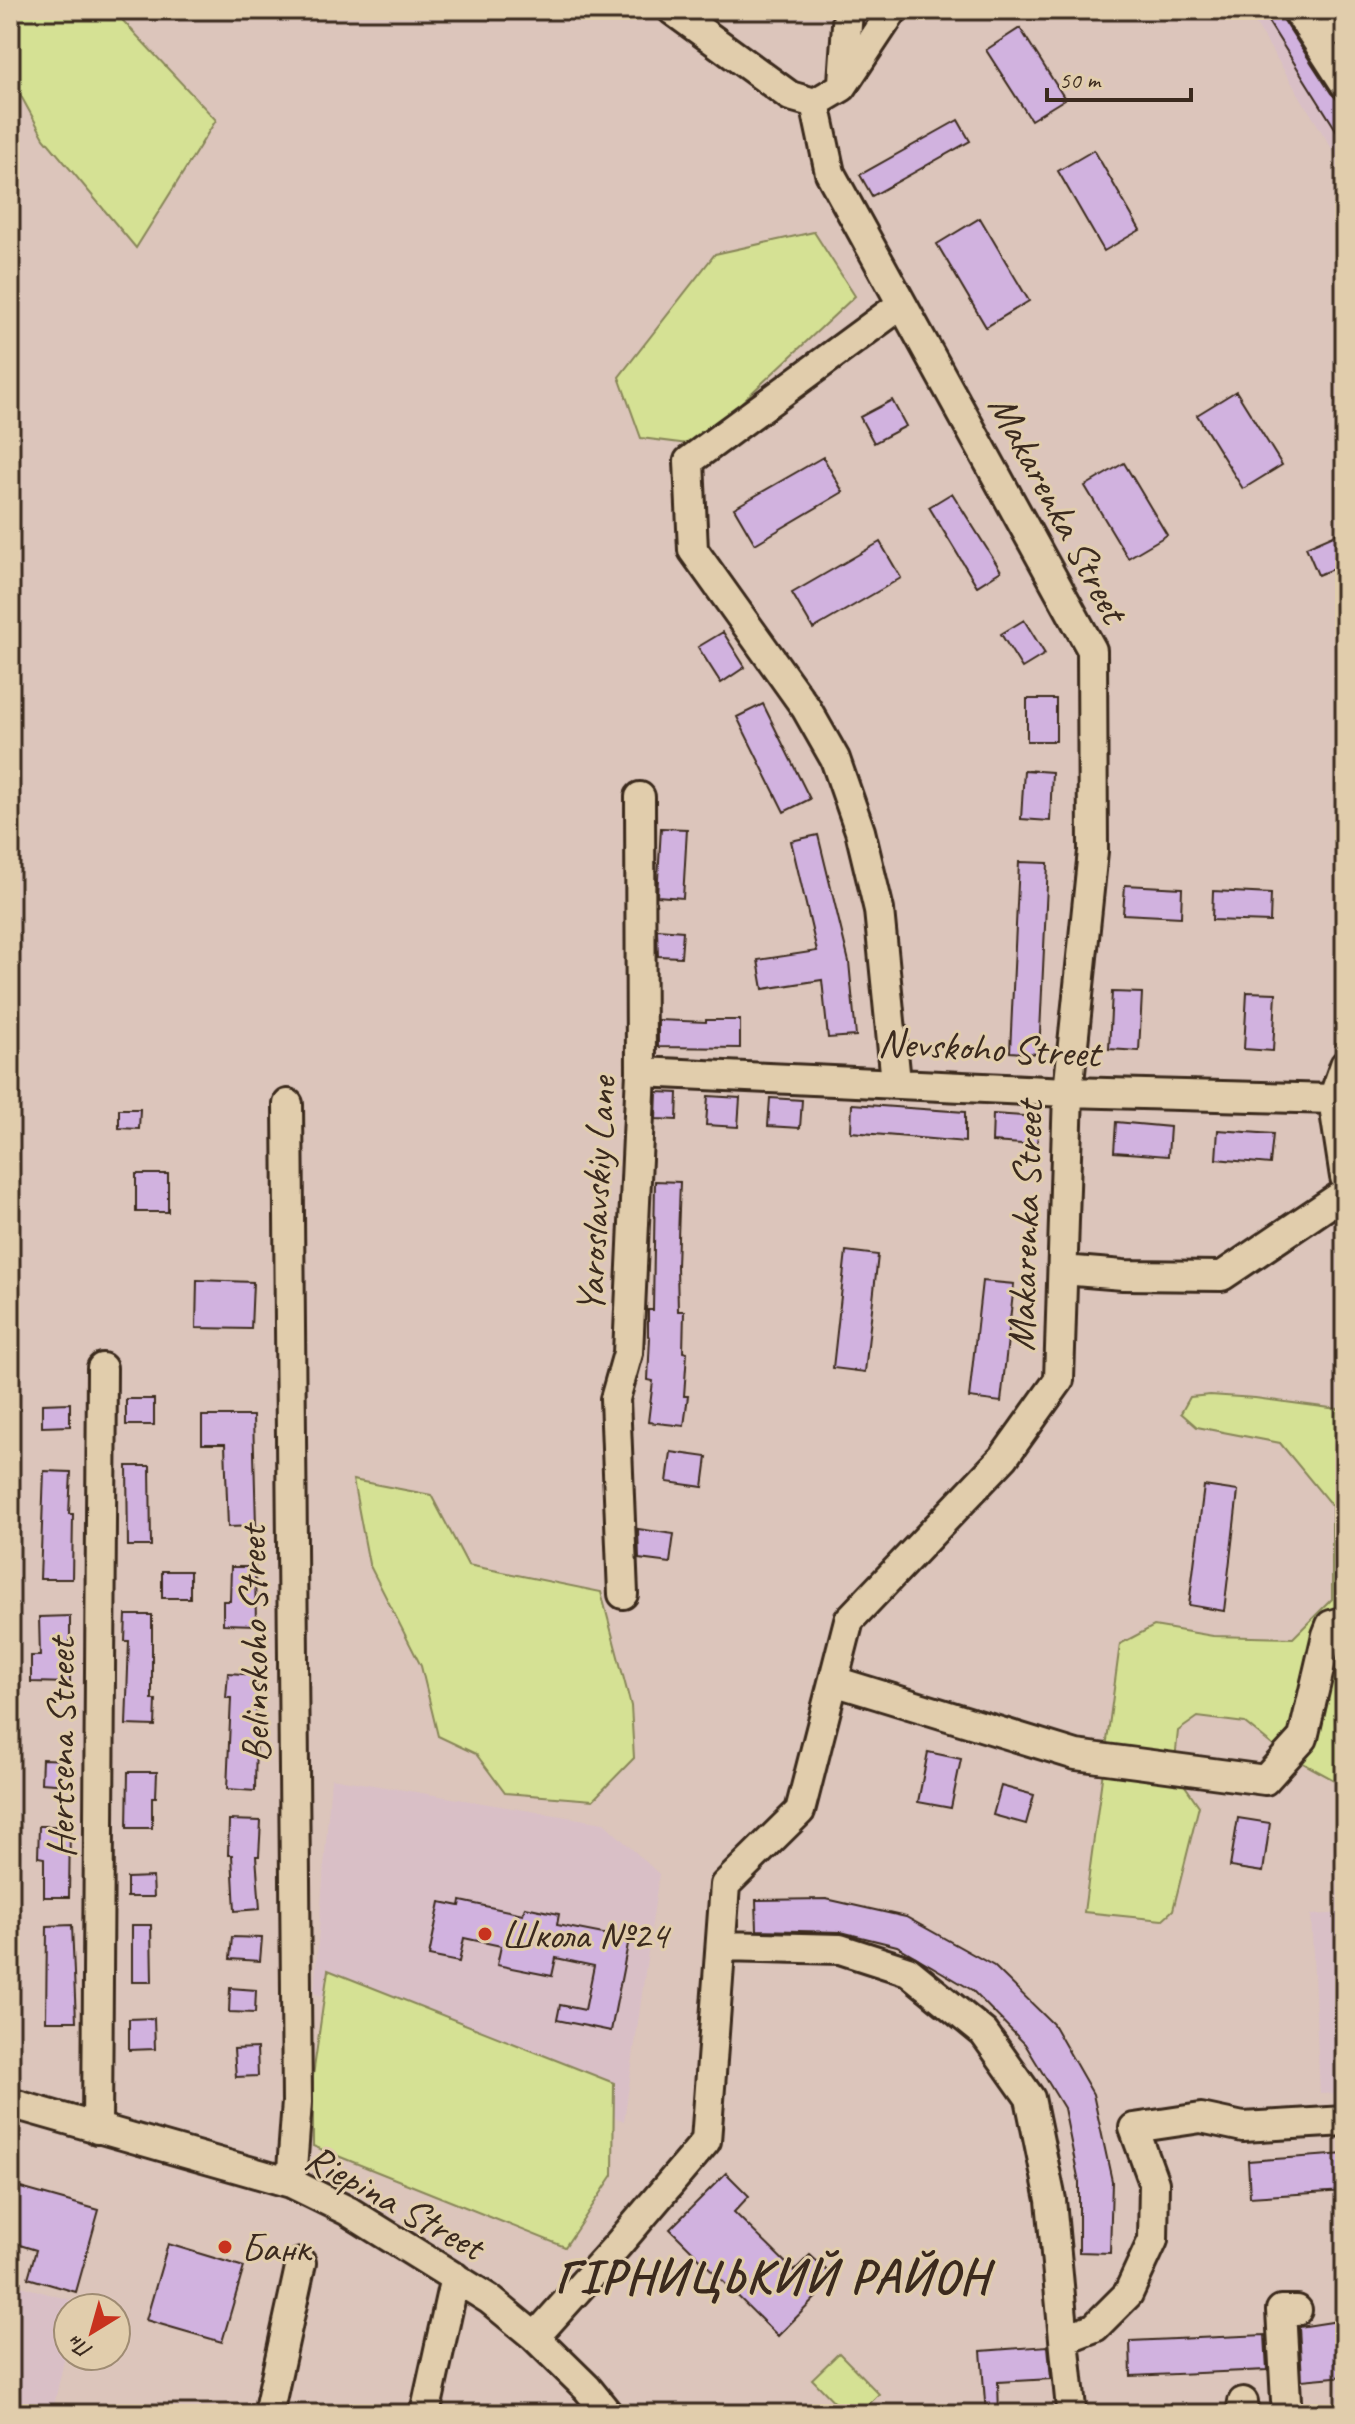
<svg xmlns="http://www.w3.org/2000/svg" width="1355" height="2424" font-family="Caveat,sans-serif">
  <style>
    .built { fill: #d9bfc6 }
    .green { fill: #d5e194; stroke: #888659; stroke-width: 2 }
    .building { fill: #d1b2df; stroke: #3b2a1e; stroke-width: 2 }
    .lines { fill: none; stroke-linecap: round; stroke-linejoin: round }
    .minor-casing { stroke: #3b2a1e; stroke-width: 34 }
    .minor { stroke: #e1cdac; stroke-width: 28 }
    .poi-dot { fill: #c8321e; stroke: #e1cdac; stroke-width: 3 }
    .labels { text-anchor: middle; stroke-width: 6; stroke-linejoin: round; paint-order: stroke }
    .street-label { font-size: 40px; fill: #3b2a1e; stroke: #e1cdac }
    .poi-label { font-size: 40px; fill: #3b2a1e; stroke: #e1cdac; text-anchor: start }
    .district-label { font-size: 48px; font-weight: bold; letter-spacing: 2px; fill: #3b2a1e; stroke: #e1cdac }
  </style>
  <rect width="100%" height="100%" fill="#dcc5bb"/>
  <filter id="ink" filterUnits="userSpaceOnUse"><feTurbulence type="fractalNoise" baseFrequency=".0125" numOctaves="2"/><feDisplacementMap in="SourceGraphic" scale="16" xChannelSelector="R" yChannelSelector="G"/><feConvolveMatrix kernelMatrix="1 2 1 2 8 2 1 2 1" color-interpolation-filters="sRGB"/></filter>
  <g filter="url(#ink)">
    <!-- built -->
    <path class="built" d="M 1247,10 L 1345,10 L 1345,170 Z
      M 331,1778 L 604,1823 L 659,1874 L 624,2121 L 314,1993 Z
      M 1345,1913 L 1345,2093 L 1320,2094 L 1311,1915 Z
      M 10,2283 L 77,2302 L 76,2308 L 68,2308 L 68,2343 L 52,2414 L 10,2414 Z"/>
    <!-- green -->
    <path class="green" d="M 10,10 L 113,10 L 216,120 L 136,248 L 44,138 L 10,76 Z
      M 814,232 L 855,296 L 696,445 L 641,438 L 619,377 L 715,254 Z
      M 1210,1395 L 1255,1398 L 1345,1410 L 1345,1786 L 1277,1749 L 1245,1723 L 1198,1717 L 1178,1731 L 1174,1770 L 1199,1806 L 1173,1910 L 1162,1920 L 1084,1912 L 1120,1644 L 1154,1626 L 1213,1636 L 1293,1638 L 1332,1599 L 1332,1506 L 1280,1443 L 1197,1427 L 1181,1413 L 1190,1397 Z
      M 353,1480 L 431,1495 L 468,1565 L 601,1592 L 631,1706 L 634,1758 L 593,1800 L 505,1793 L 476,1754 L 438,1736 L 421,1666 L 369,1564 Z
      M 328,1970 L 614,2083 L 613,2175 L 565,2247 L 313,2146 L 313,2076 Z
      M 839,2353 L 879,2394 L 859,2414 L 846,2414 L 812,2379 Z"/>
    <!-- building -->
    <path class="building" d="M 1261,10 L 1280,10 L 1283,19 L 1331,93 L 1337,99 L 1345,101 L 1345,144 Z
      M 1020,28 L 1065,99 L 1031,120 L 986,50 Z
      M 958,120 L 970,141 L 872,196 L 860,175 Z
      M 1094,150 L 1140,230 L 1104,251 L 1058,171 Z
      M 980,218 L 1029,301 L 986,327 L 937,244 Z
      M 1236,391 L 1282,465 L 1243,489 L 1197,415 Z
      M 892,400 L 906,426 L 874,443 L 860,417 Z
      M 823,457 L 843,492 L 755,544 L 734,508 Z
      M 1124,463 L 1167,535 L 1128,558 L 1085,486 Z
      M 952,493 L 1001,571 L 977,586 L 929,507 Z
      M 1345,530 L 1345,564 L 1318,575 L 1306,547 Z
      M 880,542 L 901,578 L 813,629 L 792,593 Z
      M 1024,620 L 1045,654 L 1022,668 L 1001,634 Z
      M 723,632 L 745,667 L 721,683 L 698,647 Z
      M 1027,699 L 1056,699 L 1056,741 L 1027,741 Z
      M 763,704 L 810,799 L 784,812 L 737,717 Z
      M 1024,770 L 1052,772 L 1050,821 L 1021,819 Z
      M 661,828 L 687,829 L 683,898 L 657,896 Z
      M 818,835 L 849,962 L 856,1036 L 828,1038 L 822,980 L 763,989 L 758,960 L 817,951 L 791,841 Z
      M 1019,862 L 1048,863 L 1039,1054 L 1010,1052 Z
      M 1125,885 L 1182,888 L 1181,917 L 1123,914 Z
      M 1213,891 L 1271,894 L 1270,922 L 1212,920 Z
      M 657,929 L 683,931 L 681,957 L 658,956 Z
      M 1112,992 L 1142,993 L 1139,1051 L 1109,1049 Z
      M 1247,992 L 1276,993 L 1273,1051 L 1244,1049 Z
      M 658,1020 L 706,1022 L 706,1020 L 740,1020 L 740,1048 L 658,1047 Z
      M 657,1092 L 678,1093 L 677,1120 L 656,1119 Z
      M 708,1096 L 740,1098 L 738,1127 L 706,1125 Z
      M 770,1098 L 802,1100 L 800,1128 L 768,1126 Z
      M 852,1104 L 965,1112 L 965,1142 L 851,1132 Z
      M 119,1109 L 140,1109 L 139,1129 L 119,1128 Z
      M 993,1114 L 1039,1117 L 1037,1145 L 992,1142 Z
      M 1116,1122 L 1170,1127 L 1168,1156 L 1114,1152 Z
      M 1218,1130 L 1273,1134 L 1270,1164 L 1216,1159 Z
      M 136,1174 L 168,1174 L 168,1212 L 136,1212 Z
      M 655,1181 L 680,1182 L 677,1266 L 678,1311 L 684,1311 L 683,1352 L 687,1353 L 684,1396 L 688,1396 L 684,1426 L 648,1422 L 653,1381 L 648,1380 L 650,1337 L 648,1336 L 648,1310 L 653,1310 Z
      M 846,1251 L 878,1255 L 865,1372 L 833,1368 Z
      M 197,1280 L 253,1282 L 251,1329 L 196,1328 Z
      M 982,1281 L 1014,1284 L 1001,1402 L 969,1398 Z
      M 126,1399 L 154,1399 L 154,1425 L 126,1425 Z
      M 70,1403 L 70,1426 L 42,1427 L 42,1404 Z
      M 202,1416 L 253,1416 L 256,1526 L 228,1527 L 225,1444 L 202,1444 Z
      M 671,1452 L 707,1457 L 703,1487 L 667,1482 Z
      M 127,1466 L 150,1466 L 151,1546 L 128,1546 Z
      M 44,1471 L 71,1472 L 69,1514 L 73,1514 L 72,1579 L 40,1579 Z
      M 1204,1486 L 1238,1491 L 1224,1611 L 1189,1605 Z
      M 638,1529 L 674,1534 L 670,1563 L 639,1559 Z
      M 231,1567 L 255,1567 L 256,1625 L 223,1624 L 223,1601 L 230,1601 Z
      M 162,1571 L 190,1571 L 190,1598 L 162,1598 Z
      M 126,1615 L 152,1615 L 152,1700 L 156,1700 L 155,1726 L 126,1725 L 129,1641 L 125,1641 Z
      M 70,1616 L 70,1683 L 31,1682 L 31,1656 L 40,1656 L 39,1617 Z
      M 228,1673 L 257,1675 L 255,1791 L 227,1789 L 231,1698 L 226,1698 Z
      M 928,1752 L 961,1759 L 951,1808 L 918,1802 Z
      M 42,1759 L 71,1760 L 69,1785 L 41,1783 Z
      M 128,1772 L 157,1772 L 156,1797 L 152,1797 L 152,1828 L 127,1828 Z
      M 1001,1786 L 1034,1795 L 1026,1824 L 993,1815 Z
      M 1238,1818 L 1270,1823 L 1263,1872 L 1230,1867 Z
      M 229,1820 L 261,1821 L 259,1856 L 256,1856 L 260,1909 L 235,1911 L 232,1855 L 228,1855 Z
      M 39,1826 L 70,1826 L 69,1897 L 44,1897 L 44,1858 L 38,1857 Z
      M 153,1877 L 154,1897 L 127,1897 L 127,1878 Z
      M 826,1899 L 906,1917 L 994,1966 L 1053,2024 L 1093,2094 L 1112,2181 L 1110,2253 L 1079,2252 L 1079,2182 L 1064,2108 L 1025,2044 L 972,1990 L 897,1946 L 841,1932 L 757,1930 L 756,1900 Z
      M 461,1901 L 523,1914 L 525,1907 L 559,1914 L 557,1925 L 629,1939 L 611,2031 L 557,2020 L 560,2005 L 585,2010 L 594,1966 L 556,1958 L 552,1976 L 497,1965 L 501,1946 L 464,1938 L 459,1962 L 429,1956 L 440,1902 L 460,1906 Z
      M 72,1925 L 76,2021 L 46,2021 L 47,1926 Z
      M 132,1925 L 151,1925 L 152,1982 L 132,1982 Z
      M 232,1937 L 262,1938 L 260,1961 L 230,1959 Z
      M 230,1988 L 256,1990 L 255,2013 L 229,2012 Z
      M 154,2018 L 155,2049 L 129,2050 L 129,2019 Z
      M 257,2048 L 258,2076 L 236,2077 L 234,2049 Z
      M 1345,2154 L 1345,2191 L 1250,2197 L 1248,2161 Z
      M 726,2173 L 749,2196 L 734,2212 L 794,2271 L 810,2255 L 835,2278 L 778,2336 L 670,2229 Z
      M 10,2185 L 99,2210 L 76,2292 L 28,2278 L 36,2250 L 10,2242 Z
      M 168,2244 L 244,2267 L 222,2342 L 146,2320 Z
      M 1345,2320 L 1345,2376 L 1302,2380 L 1299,2327 Z
      M 1265,2335 L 1267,2370 L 1131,2376 L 1130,2341 Z
      M 1048,2346 L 1051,2379 L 998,2382 L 999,2414 L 986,2414 L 981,2351 Z"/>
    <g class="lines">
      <defs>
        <path id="minor" d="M 672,10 L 790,96 L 815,103 L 842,87 L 893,10
          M 1297,10 L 1345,84
          M 1317,40 L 1345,22
          M 843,82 L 848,10
          M 1345,1065 L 1333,1099 L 1345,1177
          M 641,1072 L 1068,1092 L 1333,1099
          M 896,1082 L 879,910 L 860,831 L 835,759 L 806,708 L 693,550 L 689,461 L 902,304
          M 288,1104 L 297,2102 L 291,2183
          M 1063,1270 L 1123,1275 L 1222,1276 L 1345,1193
          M 623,1594 L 615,1399 L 628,1353 L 641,1072 L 640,797
          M 834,1681 L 1076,1755 L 1265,1780 L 1303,1738 L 1327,1635 L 1331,1625 L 1345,1621
          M 721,1946 L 840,1949 L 908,1971 L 984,2033 L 1030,2098 L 1051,2200 L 1064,2339
          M 10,2103 L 291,2183 L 348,2211 L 489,2299 L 535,2337 L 587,2388 L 608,2414
          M 97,2129 L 102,1368
          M 535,2337 L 616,2247 L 706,2141 L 725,1885 L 800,1811 L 849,1620 L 1004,1457 L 1059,1380 L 1068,1092 L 1093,851 L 1092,650 L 830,173 L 815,103
          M 1286,2401 L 1281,2310 L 1297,2310
          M 1071,2409 L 1064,2339 L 1095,2327 L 1128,2294 L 1153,2240 L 1154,2183 L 1134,2128 L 1201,2118 L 1243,2127 L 1345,2121
          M 268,2414 L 301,2263
          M 425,2414 L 455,2277
          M 1241,2414 L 1243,2402"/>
      </defs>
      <!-- minor casing -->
      <use href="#minor" class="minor-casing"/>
      <!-- minor -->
      <use href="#minor" class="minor"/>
    </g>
  </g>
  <!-- markers -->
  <g class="poi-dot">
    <circle cx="485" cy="1934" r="8"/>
    <circle cx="225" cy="2247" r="8"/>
  </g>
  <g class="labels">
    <!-- street labels -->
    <g class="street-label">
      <text transform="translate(1059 508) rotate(62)" y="14">Makarenka Street</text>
      <text transform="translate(989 1047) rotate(3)" y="14">Nevskoho Street</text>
      <text transform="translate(595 1195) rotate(-87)" y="14">Yaroslavskiy Lane</text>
      <text transform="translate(1024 1226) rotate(-88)" y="14">Makarenka Street</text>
      <text transform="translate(253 1644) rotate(-91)" y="14">Belinskoho Street</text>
      <text transform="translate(60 1748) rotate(-90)" y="14">Hertsena Street</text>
      <text transform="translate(395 2201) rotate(29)" y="14">Riepina Street</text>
    </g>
    <!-- poi labels -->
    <g class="poi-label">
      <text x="501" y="1948">Школа №24</text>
      <text x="241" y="2261">Банк</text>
    </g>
    <!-- district labels -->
    <g class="district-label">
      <text x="772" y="2292">ГІРНИЦЬКИЙ РАЙОН</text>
    </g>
  </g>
  <!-- margin -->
  <rect width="1355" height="2424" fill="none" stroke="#e1cdac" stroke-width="40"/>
  <rect x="20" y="20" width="1315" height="2384" fill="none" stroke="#3b2a1e" stroke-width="3" filter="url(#ink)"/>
  <!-- north arrow -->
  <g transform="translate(92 2332) rotate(217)"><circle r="38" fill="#e1cdac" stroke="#9f8c73" stroke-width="2"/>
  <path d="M0-6L14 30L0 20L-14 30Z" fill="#c8321e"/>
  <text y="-12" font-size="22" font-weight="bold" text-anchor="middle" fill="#3b2a1e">Пн</text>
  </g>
  <!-- scale -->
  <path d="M1047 88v12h144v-12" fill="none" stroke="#3b2a1e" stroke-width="4"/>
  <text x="1059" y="88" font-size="24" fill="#3b2a1e" stroke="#e1cdac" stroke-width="6" paint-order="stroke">50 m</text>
</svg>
